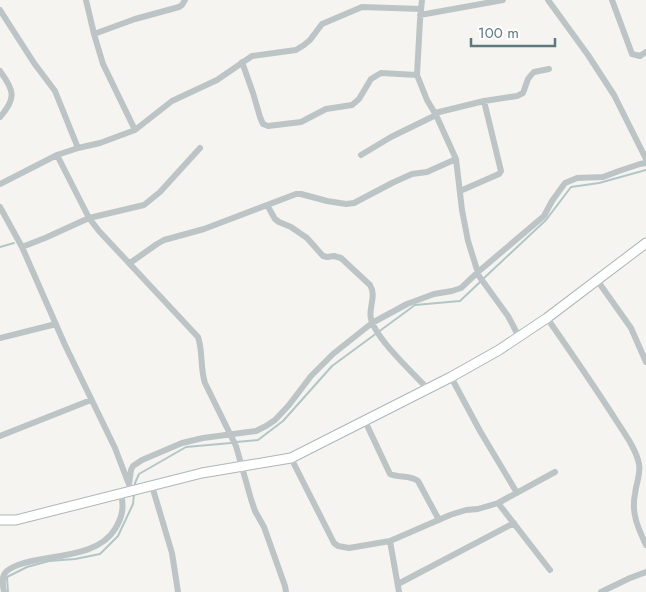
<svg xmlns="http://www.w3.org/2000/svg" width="646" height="592" font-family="Jost,sans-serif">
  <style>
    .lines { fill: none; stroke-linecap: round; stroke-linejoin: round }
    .stream { stroke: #b2c6c6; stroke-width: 2 }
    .secondary-casing { stroke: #adb7b9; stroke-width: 11 }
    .street { stroke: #bdc4c6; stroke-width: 6 }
    .secondary { stroke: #fff; stroke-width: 9 }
  </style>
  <rect width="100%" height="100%" fill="#f5f4f1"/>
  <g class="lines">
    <!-- stream -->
    <path class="stream" d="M 0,247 L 14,243
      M 483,279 L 546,220 L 571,187 L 599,183 L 646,170
      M 236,442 L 258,440 L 283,421 L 332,366 L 415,305 L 460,301 L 480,282
      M 135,486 L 135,483 L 139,474 L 186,447 L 231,443
      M 8,592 L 7,577 L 27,567 L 49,561 L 75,559 L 100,554 L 118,536 L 133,504 L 134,494"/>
    <defs>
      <path id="secondary" d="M 0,520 L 16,520 L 202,473 L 291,458 L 451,377 L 499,350 L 547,318 L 646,243"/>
    </defs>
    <!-- secondary casing -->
    <use href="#secondary" class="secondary-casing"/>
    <!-- street -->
    <path class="street" d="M 86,0 L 94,34 L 103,64 L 135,130 L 172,101 L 217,80 L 252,56 L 296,50 L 304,45 L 310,40 L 322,24 L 362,7 L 421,9
      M 422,0 L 420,20 L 417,75 L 427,100 L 436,115 L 456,159 L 462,210 L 468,241 L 479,276 L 508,316 L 519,337
      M 548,0 L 588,55 L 614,95 L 646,159
      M 612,0 L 632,54 L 640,56 L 646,52
      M 0,10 L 34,63 L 55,91 L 78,148
      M 420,15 L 503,0
      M 94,34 L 135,19 L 179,7 L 182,5 L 185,0
      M 242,62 L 253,93 L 260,117 L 263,124 L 268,126 L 301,122 L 326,109 L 352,105 L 359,99 L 371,79 L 381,73 L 417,75
      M 0,71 C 14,90 17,98 0,117
      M 435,113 L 484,101 L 517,96 L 523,93 L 528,79 L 532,74 L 534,72 L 549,69
      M 57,155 L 89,218 L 99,231 L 198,337 C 203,351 200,368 205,383 L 236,446 L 251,499 L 255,511 L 264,527 L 285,586 L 286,592
      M 361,155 L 391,137 L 436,115
      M 0,184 L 57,155 L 78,148 L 100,143 L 135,130
      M 460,191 L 499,174 L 501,171 L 484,101
      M 267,205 L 275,219 L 279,222 L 291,227 L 307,238 L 323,256 L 327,257 L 334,256 L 341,258 L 370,285 C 377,296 368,308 371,319 C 376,339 414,374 428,389
      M 0,207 L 22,247 L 65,345 L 115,448 L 128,482
      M 22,247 L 45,238 L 89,218 L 144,205 L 160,192 L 200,148
      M 130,263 L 157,244 L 164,240 L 204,229 L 296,194 L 301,194 L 327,201 L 346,204 L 354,203 L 392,183 L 412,174 L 427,172 L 456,159
      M 597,280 L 631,328 L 646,362
      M 547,318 C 570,351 592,383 614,417 C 622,430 636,448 639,464 C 641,473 636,484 635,494 C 631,513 638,528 646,545
      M 0,338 L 56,324
      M 451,377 L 480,431 L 517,493
      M 365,421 L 390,474 C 399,478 410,475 418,481 L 439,520
      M 0,436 L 91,400
      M 291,458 L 334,543 L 338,546 L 349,548 L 390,541 L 450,515 L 466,510 L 478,509 L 498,503 L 555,472
      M 152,486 L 172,553 L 178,592
      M 130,491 L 129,484 L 131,470 L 133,466 L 142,460 L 182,443 L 203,438 L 256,431 L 266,426 L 275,420 L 289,405 L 311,376 L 333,354 L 372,323 L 407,304 L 434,294 L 452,291 L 461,288 L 478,272 L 544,216 L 552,201 L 565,183 L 577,178 L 603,177 L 619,171 L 640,164 L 646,163
      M 498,503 L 550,570
      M 390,541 L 399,592
      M 398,584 L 514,523
      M 4,592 C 3,586 1,579 5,573 C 8,569 13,567 18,565 C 47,554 97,559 115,529 C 123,516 124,507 121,492
      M 601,592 L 630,578 L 646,572"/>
    <!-- secondary -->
    <use href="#secondary" class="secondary"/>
  </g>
  <!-- scale -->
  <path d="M471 38v8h84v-8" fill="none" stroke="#5e797e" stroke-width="2.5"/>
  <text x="478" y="38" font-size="15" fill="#5e797e" stroke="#ffffff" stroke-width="4" paint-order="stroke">100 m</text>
</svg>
